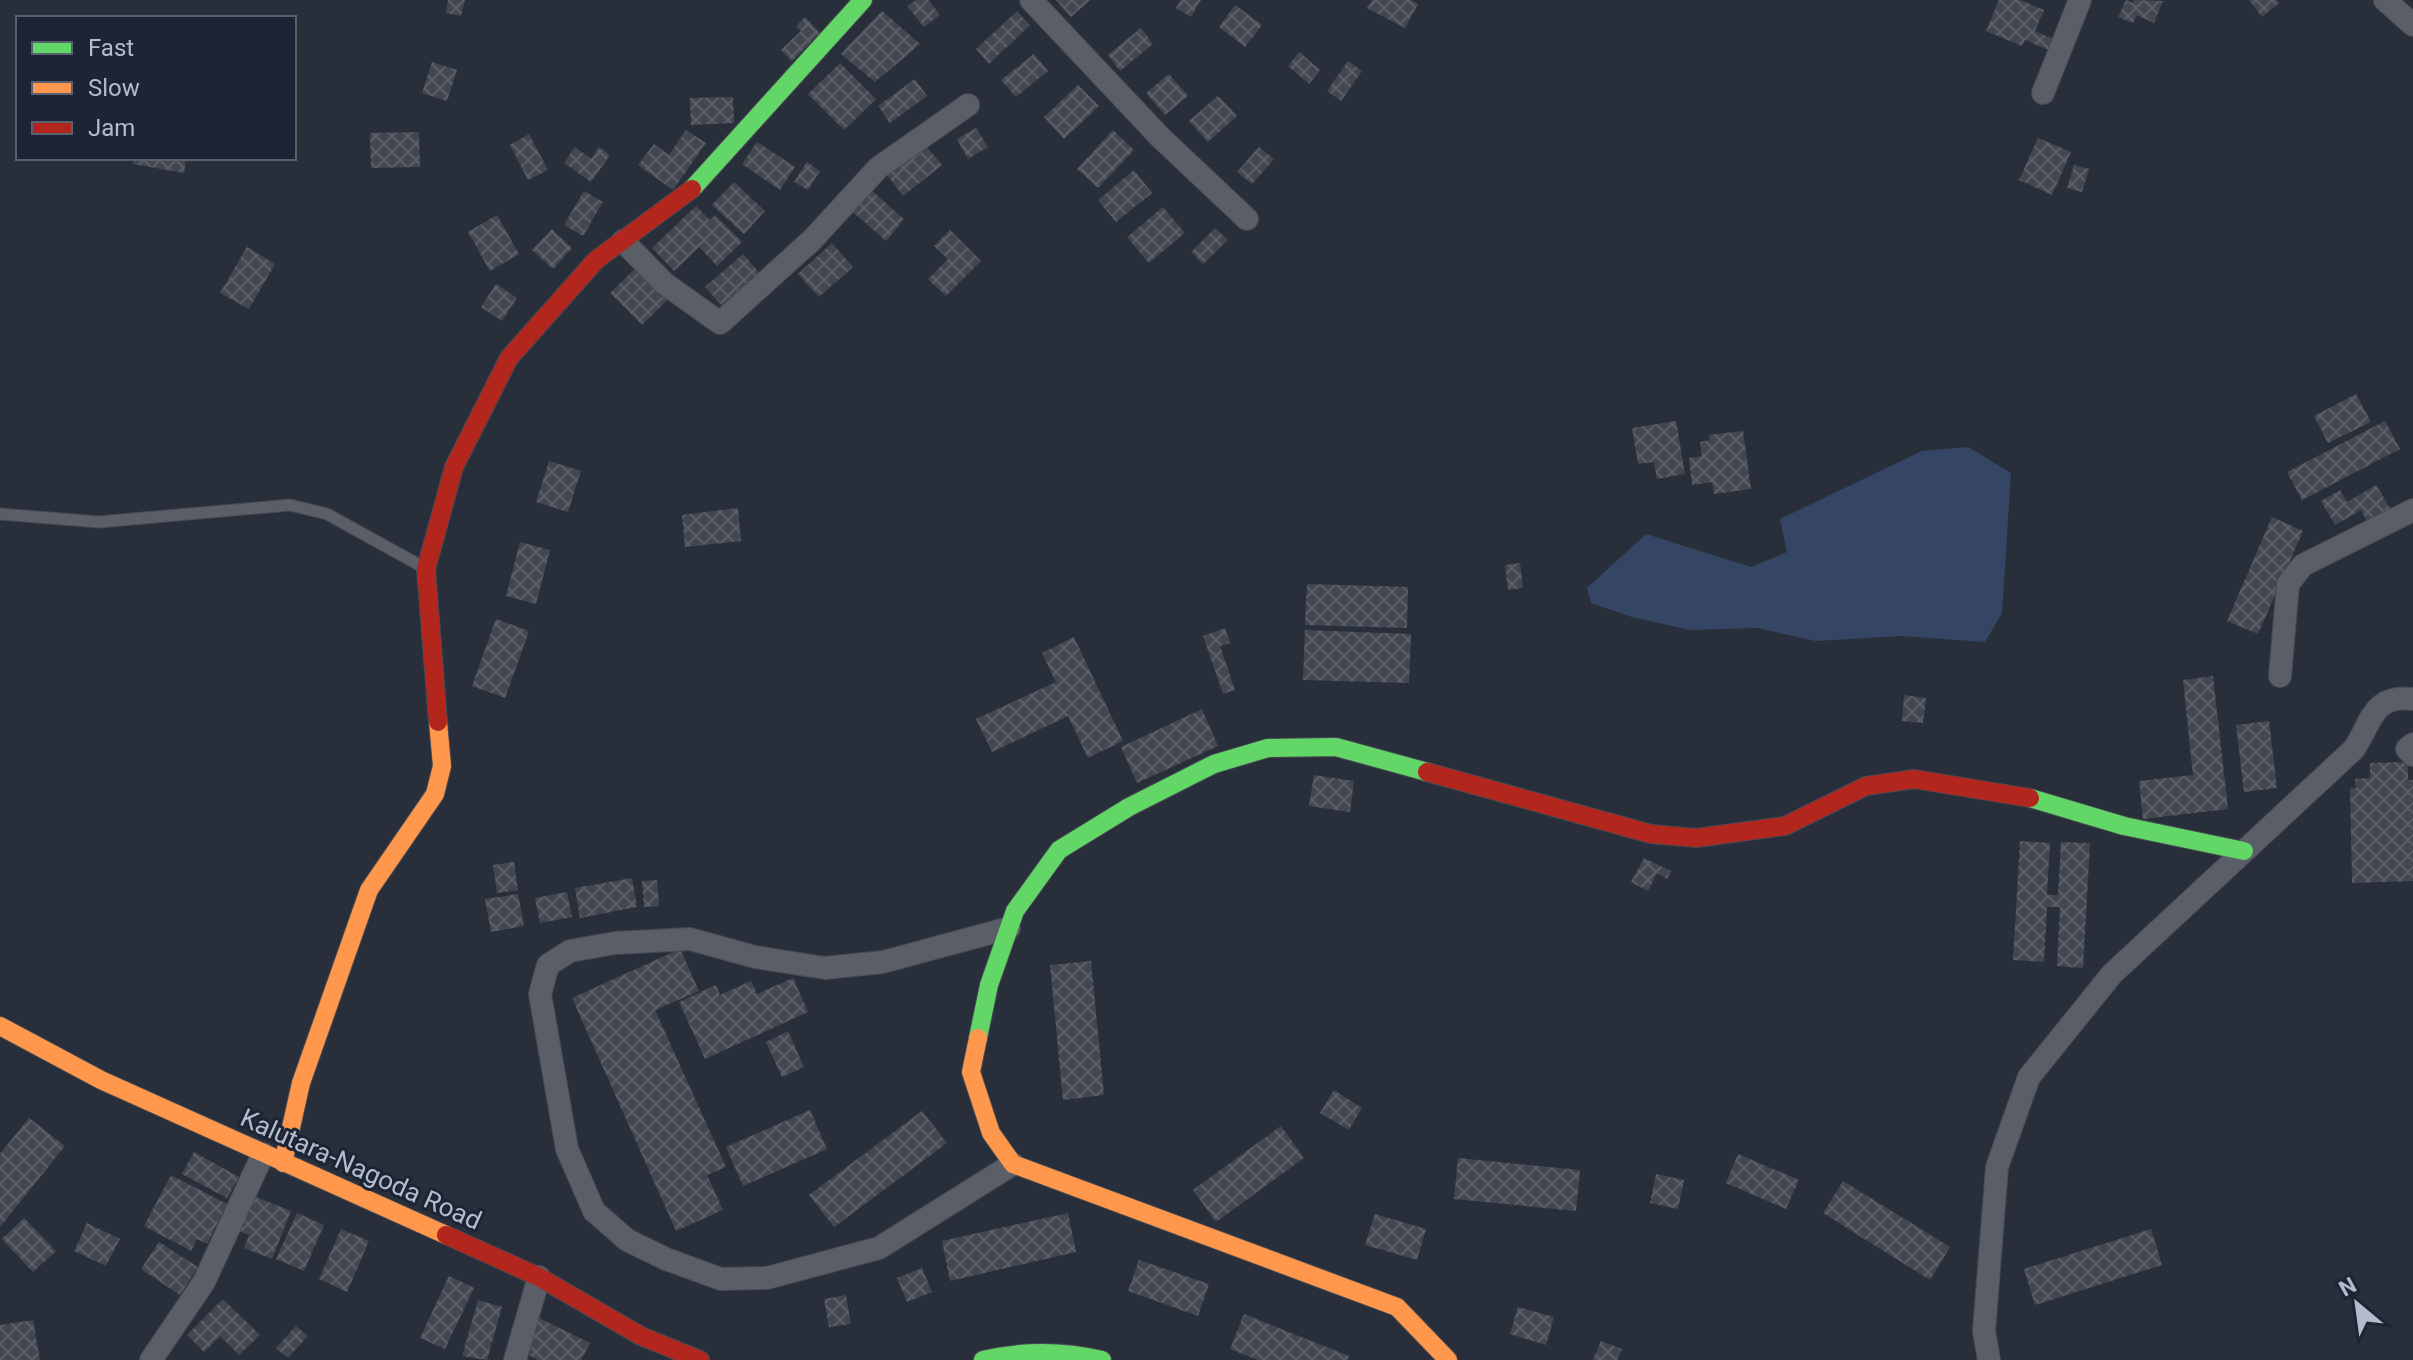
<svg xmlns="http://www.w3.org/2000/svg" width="2413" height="1360" font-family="Roboto,sans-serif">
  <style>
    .water { fill: #354664 }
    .building { fill: url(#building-cross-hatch) }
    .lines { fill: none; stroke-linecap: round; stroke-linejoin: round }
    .lane-casing { stroke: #464a52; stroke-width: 13 }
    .street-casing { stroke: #464a52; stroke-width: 24 }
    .fast-casing { stroke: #464a52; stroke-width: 20 }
    .slow-casing { stroke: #464a52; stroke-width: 20 }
    .jam-casing { stroke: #464a52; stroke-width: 20 }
    .lane { stroke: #5a5e67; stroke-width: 11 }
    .street { stroke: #5a5e67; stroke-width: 22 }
    .fast { stroke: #63d668; stroke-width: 18 }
    .slow { stroke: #ff974d; stroke-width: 18 }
    .jam { stroke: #b3261e; stroke-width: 18 }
    .labels { text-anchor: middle; stroke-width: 6; stroke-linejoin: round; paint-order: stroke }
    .street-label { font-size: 26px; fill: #b4bbca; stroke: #1c2535 }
  </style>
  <defs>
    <pattern id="building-cross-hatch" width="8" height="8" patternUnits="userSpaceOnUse" patternTransform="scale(2)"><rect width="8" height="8" fill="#424750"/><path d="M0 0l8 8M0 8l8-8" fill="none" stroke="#5b6068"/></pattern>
  </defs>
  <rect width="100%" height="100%" fill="#292f3a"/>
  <!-- water -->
  <path class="water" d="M 1968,447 L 2011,473 L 2002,613 L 1985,642 L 1901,636 L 1816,641 L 1757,628 L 1690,630 L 1632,617 L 1591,603 L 1587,588 L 1646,534 L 1751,567 L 1787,552 L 1780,519 L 1922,451 Z"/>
  <!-- building -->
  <path class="building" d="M 448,0 L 465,0 L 461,16 L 446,13 Z
    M 916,0 L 928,0 L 940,15 L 924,27 L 907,6 Z
    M 1056,0 L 1090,0 L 1071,17 Z
    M 1181,0 L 1201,0 L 1191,17 L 1176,8 Z
    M 1372,0 L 1411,0 L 1418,4 L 1405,28 L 1367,8 Z
    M 1999,0 L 2020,0 L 2044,10 L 2035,31 L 2056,40 L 2051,51 L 2025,40 L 2022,46 L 1986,31 Z
    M 2126,0 L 2133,3 L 2134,0 L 2163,1 L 2154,23 L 2137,15 L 2133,23 L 2118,17 Z
    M 2249,0 L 2277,0 L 2279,3 L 2262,17 Z
    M 1235,5 L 1262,25 L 1245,47 L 1219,27 Z
    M 882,11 L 920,44 L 875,82 L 841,54 Z
    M 1017,11 L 1030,25 L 989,64 L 976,49 Z
    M 805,17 L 820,33 L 792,61 L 781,50 L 801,31 L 796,26 Z
    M 1141,28 L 1153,44 L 1120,71 L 1108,55 Z
    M 1299,52 L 1320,70 L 1309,84 L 1288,66 Z
    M 1034,54 L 1048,71 L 1016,97 L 1001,80 Z
    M 1348,61 L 1362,71 L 1341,101 L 1327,91 Z
    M 432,62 L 457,70 L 447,101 L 422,93 Z
    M 840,63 L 876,99 L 844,130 L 808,94 Z
    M 1169,74 L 1188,96 L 1165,115 L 1146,93 Z
    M 915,79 L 927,96 L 890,123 L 878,106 Z
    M 1078,85 L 1099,106 L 1064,139 L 1044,117 Z
    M 1218,96 L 1237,116 L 1208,142 L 1189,121 Z
    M 733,97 L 734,123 L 691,125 L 690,98 Z
    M 976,128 L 988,147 L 968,159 L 957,139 Z
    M 686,130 L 706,143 L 673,190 L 638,165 L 654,144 L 669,155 Z
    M 1113,130 L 1134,150 L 1098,188 L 1077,169 Z
    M 419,132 L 420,167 L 371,168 L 370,133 Z
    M 529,134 L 548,170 L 528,180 L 510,145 Z
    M 2038,138 L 2071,152 L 2052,195 L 2019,180 Z
    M 757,142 L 795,167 L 780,190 L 742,164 Z
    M 925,145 L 942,165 L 903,196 L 887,175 Z
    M 575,147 L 591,159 L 599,147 L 610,155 L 591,182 L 564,163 Z
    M 1259,147 L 1274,159 L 1252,184 L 1237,172 Z
    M 134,158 L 186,158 L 184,173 L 133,164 Z
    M 807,162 L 820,171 L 808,190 L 794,182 Z
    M 2074,165 L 2089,169 L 2082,192 L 2067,188 Z
    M 1134,170 L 1152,193 L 1116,222 L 1098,200 Z
    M 734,182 L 765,211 L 744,234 L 712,205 Z
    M 584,191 L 603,202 L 583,236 L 564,225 Z
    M 872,191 L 904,219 L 886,241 L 853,212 Z
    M 696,206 L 710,220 L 715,215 L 742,242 L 717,266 L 699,247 L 674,271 L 652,248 Z
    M 1163,207 L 1185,233 L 1149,263 L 1127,237 Z
    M 497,215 L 519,254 L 490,271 L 468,232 Z
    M 1215,228 L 1228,240 L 1203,264 L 1191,252 Z
    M 552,229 L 572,248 L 553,269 L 532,250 Z
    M 950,230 L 981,261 L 946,296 L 928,279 L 948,259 L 934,246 Z
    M 832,243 L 853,267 L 819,297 L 798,274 Z
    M 247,247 L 275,264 L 249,309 L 220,293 Z
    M 743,254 L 763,277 L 726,310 L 705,287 Z
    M 636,268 L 668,299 L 642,325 L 610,293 Z
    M 496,284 L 517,298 L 502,321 L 481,307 Z
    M 2356,394 L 2371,422 L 2328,443 L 2314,416 Z
    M 1676,421 L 1685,474 L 1657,479 L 1654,462 L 1638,464 L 1632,428 Z
    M 2385,421 L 2400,449 L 2302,500 L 2287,472 Z
    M 1743,431 L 1751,489 L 1714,494 L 1712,482 L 1692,485 L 1689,458 L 1702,456 L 1700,442 L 1710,440 L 1709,435 Z
    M 549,461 L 581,471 L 568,512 L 536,502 Z
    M 2376,485 L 2391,510 L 2368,523 L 2361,510 L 2335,525 L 2321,501 L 2340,490 L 2347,502 Z
    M 738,508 L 741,541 L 685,547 L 682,515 Z
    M 2272,517 L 2303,531 L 2258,634 L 2227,621 Z
    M 520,542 L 550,550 L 536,604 L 506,596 Z
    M 1520,563 L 1523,588 L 1508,590 L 1505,565 Z
    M 1307,584 L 1408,587 L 1407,628 L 1305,625 Z
    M 496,619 L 529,631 L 505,698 L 472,686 Z
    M 1225,628 L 1230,643 L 1220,646 L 1235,690 L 1223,694 L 1203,636 Z
    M 1305,630 L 1411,634 L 1409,683 L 1303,680 Z
    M 1074,637 L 1123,741 L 1088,758 L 1068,716 L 992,752 L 976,719 L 1056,682 L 1042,653 Z
    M 2213,676 L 2228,809 L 2143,819 L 2139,781 L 2193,775 L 2183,680 Z
    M 1904,695 L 1926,698 L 1923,723 L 1902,721 Z
    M 1202,709 L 1218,746 L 1137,783 L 1121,747 Z
    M 2269,721 L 2277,788 L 2244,792 L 2236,725 Z
    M 2408,762 L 2408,780 L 2413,780 L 2413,881 L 2352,883 L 2350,788 L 2356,788 L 2355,779 L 2370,778 L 2370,763 Z
    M 1314,775 L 1354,781 L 1350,812 L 1309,806 Z
    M 2020,841 L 2050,843 L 2047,895 L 2058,895 L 2061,842 L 2090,843 L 2083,968 L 2057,966 L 2060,907 L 2047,907 L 2044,962 L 2013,960 Z
    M 1644,858 L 1671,871 L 1667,879 L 1657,873 L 1648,891 L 1631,882 Z
    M 514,862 L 518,890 L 497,893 L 493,865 Z
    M 632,878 L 637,907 L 580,918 L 575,888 Z
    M 657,880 L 659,906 L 644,907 L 642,881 Z
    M 567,892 L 572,917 L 540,923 L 535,898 Z
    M 518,894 L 524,926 L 491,932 L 485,899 Z
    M 680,949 L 699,991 L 655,1010 L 726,1167 L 707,1175 L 723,1210 L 676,1231 L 572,998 Z
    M 1091,961 L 1104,1095 L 1063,1100 L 1050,965 Z
    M 793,978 L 808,1012 L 705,1059 L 679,1002 L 716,985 L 720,995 L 751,981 L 757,994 Z
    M 788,1031 L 804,1067 L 782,1077 L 766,1042 Z
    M 1334,1090 L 1362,1108 L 1349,1130 L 1320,1113 Z
    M 810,1110 L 827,1149 L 743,1186 L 726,1147 Z
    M 922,1111 L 947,1143 L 834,1227 L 809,1195 Z
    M 29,1118 L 65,1146 L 0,1227 L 0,1154 Z
    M 1281,1126 L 1304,1158 L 1216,1222 L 1193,1190 Z
    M 194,1152 L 239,1177 L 227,1198 L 182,1174 Z
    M 1738,1154 L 1799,1180 L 1786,1209 L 1726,1183 Z
    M 1458,1158 L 1580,1170 L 1576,1211 L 1454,1199 Z
    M 1656,1174 L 1684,1180 L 1678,1209 L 1650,1203 Z
    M 171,1175 L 227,1204 L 207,1244 L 197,1239 L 191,1251 L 144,1226 Z
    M 1843,1181 L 1950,1247 L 1930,1280 L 1823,1213 Z
    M 251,1195 L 291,1211 L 272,1259 L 244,1248 L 249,1235 L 237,1230 Z
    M 297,1213 L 324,1225 L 304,1271 L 276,1259 Z
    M 1068,1213 L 1076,1252 L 950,1281 L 942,1241 Z
    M 1375,1214 L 1426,1229 L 1417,1260 L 1365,1245 Z
    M 24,1218 L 56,1251 L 33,1272 L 2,1239 Z
    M 87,1223 L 120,1239 L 106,1266 L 74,1251 Z
    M 341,1229 L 369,1241 L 347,1292 L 319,1279 Z
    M 2151,1229 L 2162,1265 L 2035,1305 L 2024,1269 Z
    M 159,1242 L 198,1267 L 180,1295 L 141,1269 Z
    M 1139,1260 L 1209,1284 L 1198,1316 L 1128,1291 Z
    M 922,1268 L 932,1292 L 907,1302 L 897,1278 Z
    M 449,1276 L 474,1288 L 445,1349 L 420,1338 Z
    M 846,1295 L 851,1324 L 829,1327 L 824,1299 Z
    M 223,1299 L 260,1335 L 239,1355 L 220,1336 L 204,1352 L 187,1335 Z
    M 478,1300 L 502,1307 L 487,1360 L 462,1356 Z
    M 1518,1307 L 1554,1317 L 1546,1345 L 1510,1334 Z
    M 1244,1314 L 1349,1356 L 1348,1360 L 1258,1360 L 1230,1349 Z
    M 539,1318 L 590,1343 L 581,1360 L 538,1360 L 522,1352 Z
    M 33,1320 L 40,1360 L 0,1360 L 0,1325 Z
    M 296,1326 L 308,1336 L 288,1358 L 276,1348 Z
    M 1601,1341 L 1622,1349 L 1617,1360 L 1593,1360 Z"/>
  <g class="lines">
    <defs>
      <path id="lane" d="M 0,514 L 99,522 L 290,505 L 327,514 L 423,567"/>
      <path id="street" d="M 1031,0 L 1160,137 L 1247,219
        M 2385,0 L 2413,25
        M 2043,93 L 2080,0
        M 623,241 L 664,283 L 720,323 L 812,240 L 878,168 L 968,105
        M 2280,676 L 2288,584 L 2303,565 L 2413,510
        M 2413,744 L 2407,749 L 2413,755
        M 1009,928 L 883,962 L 825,968 L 755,957 L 690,939 L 615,943 L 570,951 L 548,965 L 540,994 L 567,1149 L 594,1211 L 627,1240 L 666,1259 L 721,1279 L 767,1278 L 879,1248 L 1013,1164
        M 151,1360 L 204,1282 L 263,1154
        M 515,1360 L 539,1277
        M 1989,1360 L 1984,1331 L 1997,1167 L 2029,1077 L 2112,974 L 2354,749 C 2373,720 2372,695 2413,699"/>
      <path id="fast" d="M 692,189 L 863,0
        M 2030,798 L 2124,826 L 2244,851
        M 978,1038 L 989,985 L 1015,911 L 1059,850 L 1129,807 L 1214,764 L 1268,748 L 1336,747 L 1427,772
        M 983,1360 C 1021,1351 1063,1351 1102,1360"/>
      <path id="slow" d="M 0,1026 L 101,1080 L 446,1235
        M 978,1038 L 971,1072 L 991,1133 L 1013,1164 L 1397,1307 L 1448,1360
        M 283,1163 L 301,1083 L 369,890 L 435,794 L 442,766 L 438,722"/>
      <path id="jam" d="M 438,722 L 426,569 L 454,467 L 509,358 L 596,260 L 692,189
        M 1427,772 L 1651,834 L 1696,838 L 1785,826 L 1866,786 L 1914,779 L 2030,798
        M 446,1235 L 539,1277 L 641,1336 L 700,1360"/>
    </defs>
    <!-- lane casing -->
    <use href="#lane" class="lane-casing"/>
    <!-- street casing -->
    <use href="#street" class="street-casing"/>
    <!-- fast casing -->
    <use href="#fast" class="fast-casing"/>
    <!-- slow casing -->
    <use href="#slow" class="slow-casing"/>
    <!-- jam casing -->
    <use href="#jam" class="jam-casing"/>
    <!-- lane -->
    <use href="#lane" class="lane"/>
    <!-- street -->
    <use href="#street" class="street"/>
    <!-- fast -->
    <use href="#fast" class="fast"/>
    <!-- slow -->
    <use href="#slow" class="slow"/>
    <!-- jam -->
    <use href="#jam" class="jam"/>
  </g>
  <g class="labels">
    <!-- street labels -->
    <g class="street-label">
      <text transform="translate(361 1169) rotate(24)" y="9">Kalutara-Nagoda Road</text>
    </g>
  </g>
  <!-- legend -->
  <rect x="16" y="16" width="280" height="144" fill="#1c2535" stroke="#596171" stroke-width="2"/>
  <rect x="32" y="42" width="40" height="12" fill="#63d668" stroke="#596171" stroke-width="2"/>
  <text x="88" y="56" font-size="24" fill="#b4bbca">Fast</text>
  <rect x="32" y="82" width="40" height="12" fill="#ff974d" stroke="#596171" stroke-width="2"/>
  <text x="88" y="96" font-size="24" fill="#b4bbca">Slow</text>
  <rect x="32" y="122" width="40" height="12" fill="#b3261e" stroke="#596171" stroke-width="2"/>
  <text x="88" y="136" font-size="24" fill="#b4bbca">Jam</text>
  <!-- north arrow -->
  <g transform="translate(2357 1304) rotate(331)" stroke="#1c2535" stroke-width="6" paint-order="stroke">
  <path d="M0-6L14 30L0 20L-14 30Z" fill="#b4bbca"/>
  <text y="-12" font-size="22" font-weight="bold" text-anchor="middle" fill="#b4bbca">N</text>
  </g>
</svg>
